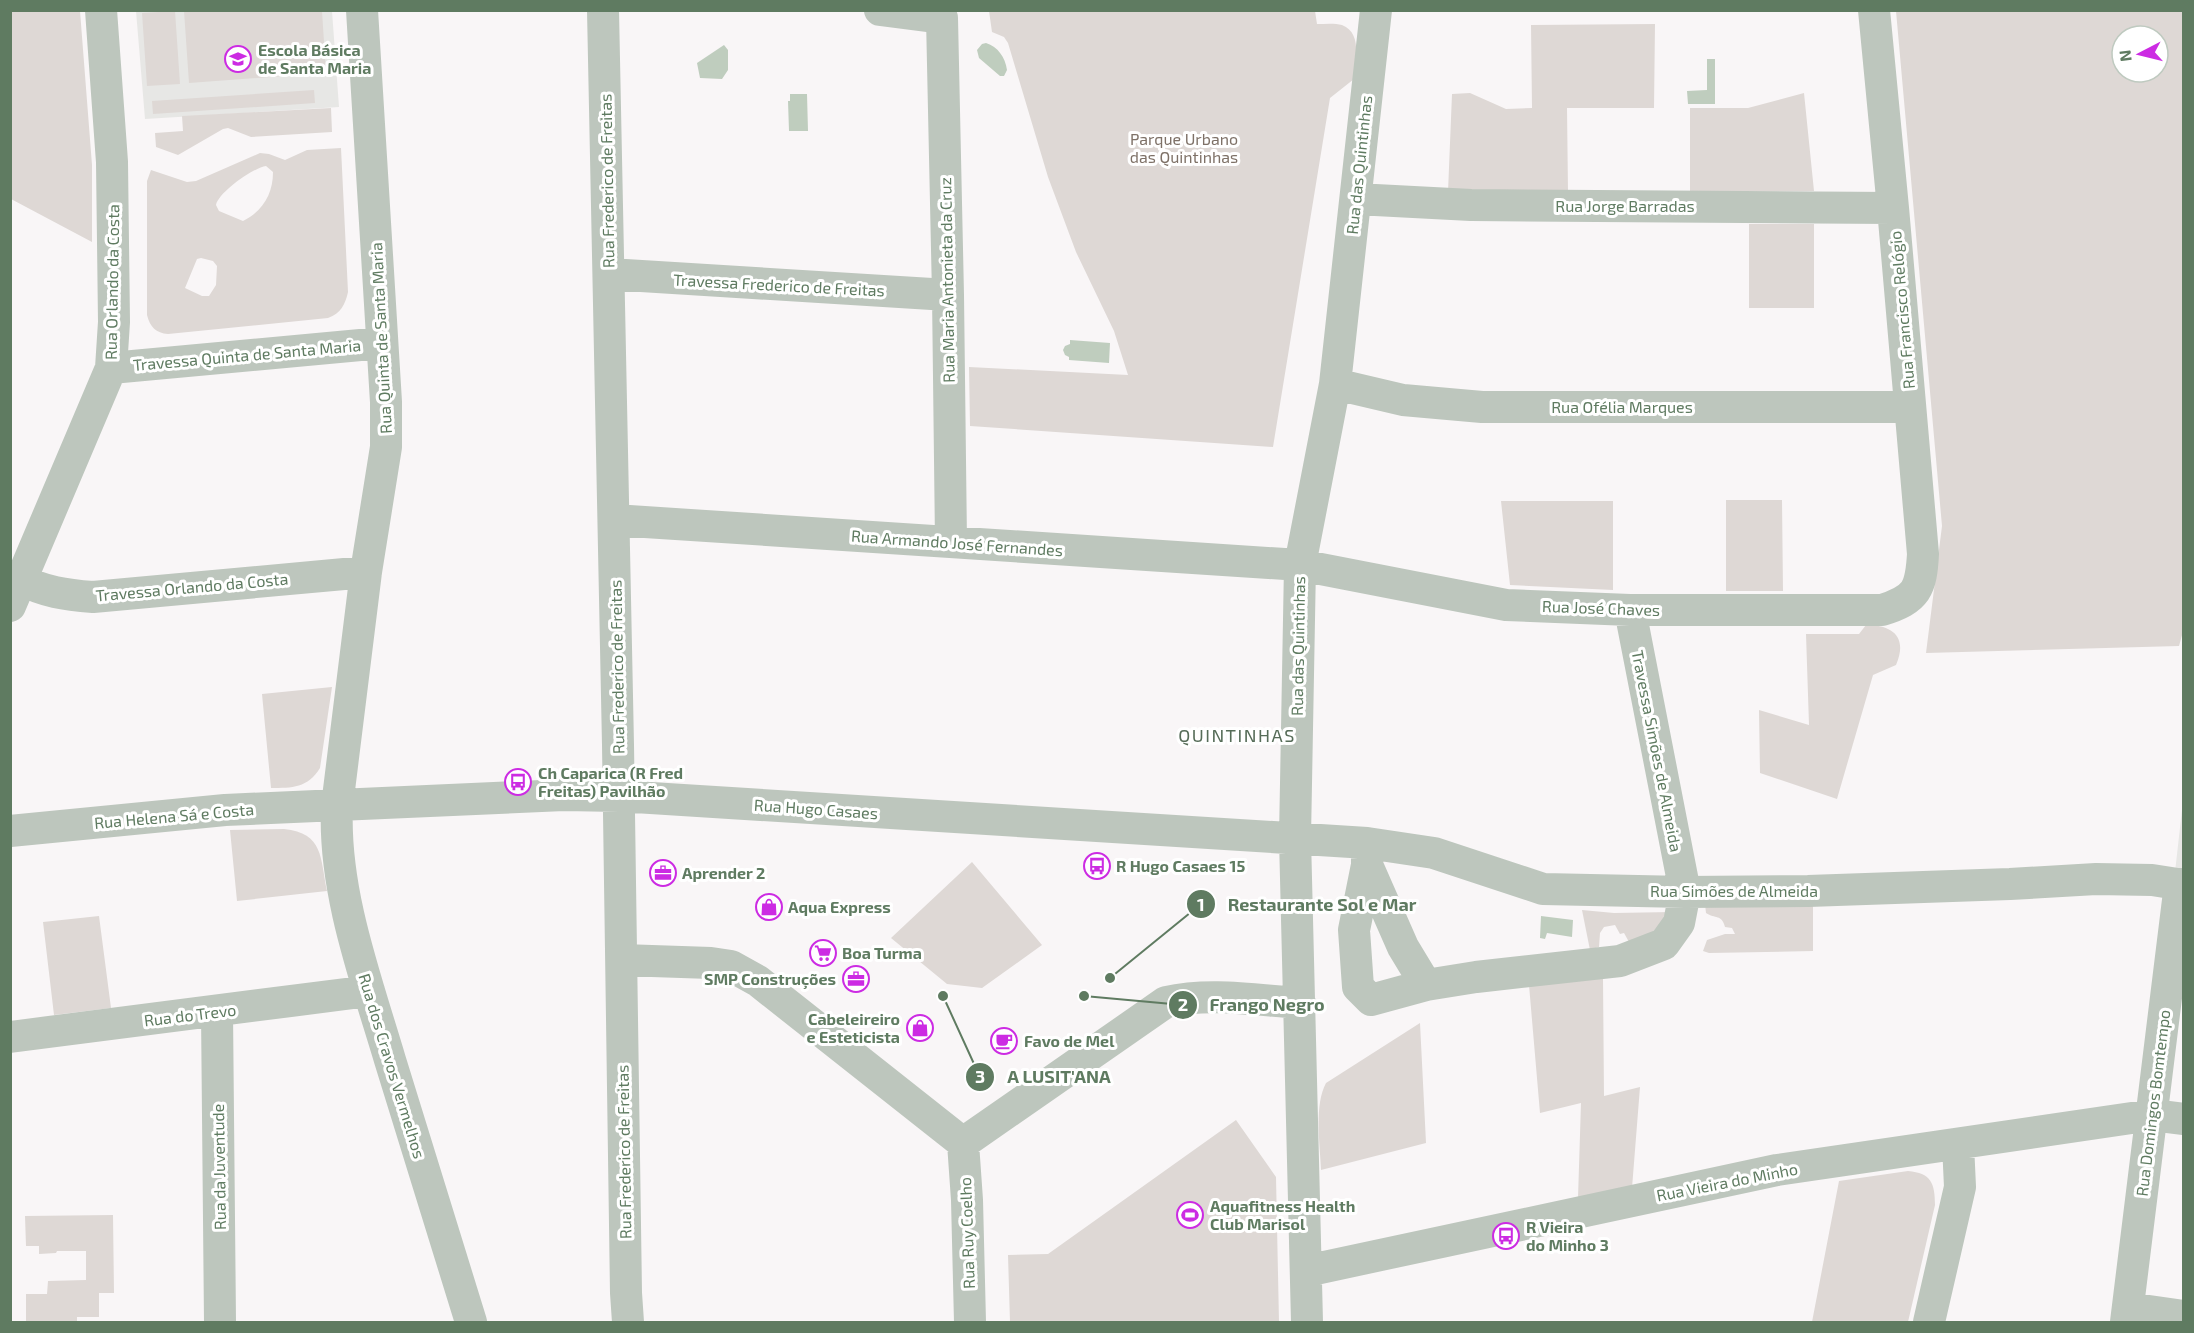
<svg xmlns="http://www.w3.org/2000/svg" width="2194" height="1333" font-family="'Exo 2',sans-serif">
  <style>
    .built { fill: #e7e7e5 }
    .green { fill: #ded8d5; fill-rule: evenodd }
    .water { fill: #bfcdbe }
    .lines { fill: none; stroke-linecap: round; stroke-linejoin: round }
    .minor { stroke: #bdc6bd; stroke-width: 32 }
    .labels { text-anchor: middle; stroke-width: 6; stroke-linejoin: round; paint-order: stroke }
    .poi-label { font-size: 16px; font-weight: bold; fill: #5f7b61; stroke: #fff; text-anchor: start }
    .park-label { font-size: 16px; fill: #7e7167; stroke: #fff }
    .street-label { font-size: 16px; fill: #5f7b61; stroke: #fff }
    .neighbourhood-label { font-size: 18px; letter-spacing: 1.5px; fill: #566c58; stroke: #fff }
    .leader { fill: none; stroke: #5f7b61; stroke-width: 2 }
    .callout-dot { fill: #5f7b61; stroke: #fff; stroke-width: 2 }
    .mark-label { font-size: 18px; text-anchor: middle; font-weight: bold; fill: #fff }
    .callout-label { font-size: 18px; text-anchor: middle; font-weight: bold; fill: #5f7b61; stroke: #fff; stroke-width: 6; stroke-linejoin: round; paint-order: stroke }
  </style>
  <rect width="100%" height="100%" fill="#f9f6f7"/>
  <!-- built -->
  <path class="built" d="M 136,11 L 332,11 L 339,107 L 145,119 Z
    M 2183,801 L 2183,873 L 2175,872 Z"/>
  <!-- green -->
  <path class="green" d="M 10,11 L 80,11 L 92,165 L 92,242 L 11,199 Z
    M 175,11 L 180,84 L 147,86 L 142,13 Z
    M 184,11 L 322,11 L 326,73 L 189,83 Z
    M 989,11 L 1315,11 L 1317,24 C 1325,24 1335,23 1342,25 C 1363,33 1355,62 1354,79 L 1330,98 L 1273,447 L 970,426 L 969,367 L 1128,375 L 1114,331 L 1076,252 L 1048,177 L 1008,43 L 1004,37 L 992,32 Z
    M 1896,11 L 2183,11 L 2184,628 L 2179,646 L 1926,653 L 1942,526 ZM 2122,36 L 2158,36 L 2158,72 L 2122,72 Z
    M 1655,24 L 1654,108 L 1567,108 L 1568,192 L 1448,192 L 1452,94 L 1470,93 L 1506,109 L 1532,108 L 1531,25 Z
    M 314,90 L 315,103 L 153,114 L 152,101 Z
    M 1804,93 L 1814,191 L 1690,192 L 1690,108 L 1748,108 Z
    M 331,108 L 332,132 L 251,137 L 228,128 L 223,129 L 178,155 L 156,147 L 155,133 L 183,131 L 182,116 Z
    M 341,148 L 348,292 C 345,305 341,313 328,318 L 168,334 C 156,333 150,327 147,315 L 147,181 L 151,170 L 187,182 L 196,181 L 260,153 L 269,154 L 285,160 L 307,150 ZM 266,166 L 273,172 C 273,194 263,211 243,221 L 219,211 L 216,205 C 219,192 253,168 266,166 ZM 201,258 L 213,261 L 217,266 L 216,285 L 209,296 L 202,296 L 185,288 L 197,259 Z
    M 1749,224 L 1814,224 L 1814,308 L 1749,308 Z
    M 1726,500 L 1782,500 L 1783,591 L 1726,591 Z
    M 1501,501 L 1613,501 L 1613,590 L 1510,585 Z
    M 1866,625 C 1893,625 1908,637 1896,665 L 1873,675 L 1837,799 L 1760,773 L 1759,710 L 1809,725 L 1806,634 L 1859,634 Z
    M 332,687 L 320,768 C 308,788 292,788 271,788 L 262,694 Z
    M 284,829 C 324,833 320,858 327,891 L 237,901 L 230,830 Z
    M 972,862 L 1042,945 L 982,988 L 947,984 L 891,938 Z
    M 1705,904 L 1813,904 L 1813,951 L 1709,953 L 1703,951 L 1707,940 L 1725,934 L 1735,934 L 1732,928 L 1725,927 C 1722,914 1715,919 1706,913 Z
    M 1582,910 L 1614,913 L 1672,912 L 1665,928 L 1629,942 L 1624,933 L 1620,934 L 1615,925 L 1604,927 L 1600,933 L 1599,947 L 1590,950 Z
    M 99,916 L 111,1008 L 54,1015 L 43,922 Z
    M 1603,978 L 1604,1096 L 1640,1087 L 1632,1188 L 1578,1198 L 1581,1103 L 1540,1113 L 1529,985 Z
    M 1420,1023 L 1426,1143 L 1321,1170 C 1320,1145 1314,1105 1326,1083 Z
    M 1236,1120 L 1276,1177 L 1279,1322 L 1010,1322 L 1008,1255 L 1048,1254 Z
    M 1908,1171 C 1931,1173 1935,1183 1935,1205 L 1908,1322 L 1812,1322 L 1839,1181 Z
    M 113,1215 L 114,1293 L 99,1293 L 99,1317 L 77,1317 L 77,1322 L 26,1322 L 26,1294 L 47,1294 L 48,1281 L 86,1280 L 86,1251 L 57,1251 L 56,1253 L 39,1254 L 39,1246 L 26,1246 L 25,1216 Z"/>
  <!-- water -->
  <path class="water" d="M 986,43 C 998,47 1005,57 1007,70 L 1004,76 L 1000,76 L 979,58 L 977,50 L 982,44 Z
    M 724,45 L 728,50 L 728,70 L 722,79 L 700,78 L 697,63 Z
    M 1707,59 L 1715,59 L 1715,104 L 1688,104 L 1687,91 L 1707,90 Z
    M 790,94 L 807,94 L 808,131 L 789,131 L 788,101 L 790,101 Z
    M 1070,340 L 1110,343 L 1109,363 L 1069,360 L 1069,357 L 1065,355 L 1063,350 L 1065,346 L 1070,344 Z
    M 1541,916 L 1573,920 L 1572,937 L 1547,933 L 1545,939 L 1540,938 Z"/>
  <g class="lines">
    <!-- minor -->
    <path class="minor" d="M 362,10 L 386,402 L 386,447 L 366,572 L 337,806 C 333,891 366,979 390,1060 C 417,1147 444,1235 471,1322
      M 603,10 L 618,745 L 626,1293 L 628,1322
      M 880,10 L 942,18 L 948,295 L 951,542
      M 1356,199 L 1471,205 L 1893,208
      M 609,274 L 948,295
      M 111,368 L 382,343
      M 1335,384 L 1403,400 L 1482,407 L 1910,407
      M 614,520 L 1300,565 L 1506,605 L 1630,610 L 1882,610 C 1917,599 1921,589 1923,554 L 1893,208 L 1874,10
      M 20,579 C 44,592 66,595 93,597 L 366,572
      M 10,606 L 111,368 L 114,322 L 112,162 L 101,10
      M 10,831 L 225,810 L 564,795 L 619,796 L 1367,843 L 1434,853 L 1543,889 L 1685,892 L 1808,891 L 2010,884 L 2096,879 L 2152,880 L 2184,885
      M 1367,843 L 1367,865 L 1403,947 L 1426,985 L 1476,977 L 1620,961 L 1664,944 L 1679,923 L 1685,892 L 1630,610
      M 1367,865 L 1354,930 L 1358,987 L 1371,1000 L 1426,985
      M 622,960 L 711,963 L 731,966 L 758,981 L 963,1143
      M 217,1012 L 220,1322
      M 10,1037 L 369,991
      M 963,1143 L 1166,1002 C 1210,992 1255,1000 1300,1003
      M 963,1143 L 967,1200 L 970,1322
      M 1306,1271 L 1777,1170 L 2152,1115 L 2184,1119
      M 2128,1308 L 2184,1316
      M 1307,1322 L 1295,838 L 1300,565 L 1335,384 L 1376,10
      M 1929,1322 L 1960,1187 L 1958,1144
      M 2126,1322 L 2180,884"/>
  </g>
  <!-- icons -->
  <defs>
    <symbol id="school-ring" viewBox="-11 -11 22 22"><circle r="9.5" fill="#fff" stroke="#cc2be3" stroke-width="1.5"/><path d="M0-5L7-2L0 1L-7-2ZM-4 1L0 2.5L4 1V4Q0 6-4 4Z" fill="#cc2be3"/></symbol>
    <symbol id="bus-ring" viewBox="-11 -11 22 22"><circle r="9.5" fill="#fff" stroke="#cc2be3" stroke-width="1.5"/><path d="M-5-6H5V4H4V6H2V4H-2V6H-4V4H-5ZM-3.5-4V0h7V-4ZM-3.5 1.2v1.5H-2V1.2ZM2 1.2v1.5H3.5V1.2Z" fill="#cc2be3"/></symbol>
    <symbol id="office-ring" viewBox="-11 -11 22 22"><circle r="9.5" fill="#fff" stroke="#cc2be3" stroke-width="1.5"/><path d="M-6-3h4V-5.5h4V-3h4V5H-6ZM-1-4.5V-3h2v-1.5ZM-6 0V1H6V0Z" fill="#cc2be3"/></symbol>
    <symbol id="shop-ring" viewBox="-11 -11 22 22"><circle r="9.5" fill="#fff" stroke="#cc2be3" stroke-width="1.5"/><path d="M-5-2.5h2.3a2.7 3.5 0 0 1 5.4 0H5L5.5 6h-11ZM-1.5-2.5h3a1.5 2.3 0 0 0-3 0Z" fill="#cc2be3"/></symbol>
    <symbol id="supermarket-ring" viewBox="-11 -11 22 22"><circle r="9.5" fill="#fff" stroke="#cc2be3" stroke-width="1.5"/><path d="M-6-5.5h2.5l.6 2H6L4.5 2H-2.5L-4.4-4H-6ZM-1.5 3.2a1.3 1.3 0 1 0 .1 0ZM3 3.2a1.3 1.3 0 1 0 .1 0Z" fill="#cc2be3"/></symbol>
    <symbol id="cafe-ring" viewBox="-11 -11 22 22"><circle r="9.5" fill="#fff" stroke="#cc2be3" stroke-width="1.5"/><path d="M-5.5-4.5H6V0H3Q3 3.5 0 3.5H-2.5Q-5.5 3.5-5.5 0ZM3-3.2v2h1.7v-2ZM-6 4.5H4V6H-6Z" fill="#cc2be3"/></symbol>
    <symbol id="stadium-ring" viewBox="-11 -11 22 22"><circle r="9.5" fill="#fff" stroke="#cc2be3" stroke-width="1.5"/><path d="M0-5a6.5 5 0 1 0 0 10a6.5 5 0 1 0 0-10ZM-3.5-1.8h7v3.6h-7Z" fill="#cc2be3"/></symbol>
  </defs>
  <g fill-rule="evenodd">
    <use href="#school-ring" x="223" y="44" width="30" height="30"/>
    <use href="#bus-ring" x="503" y="767" width="30" height="30"/>
    <use href="#bus-ring" x="1082" y="851" width="30" height="30"/>
    <use href="#office-ring" x="648" y="858" width="30" height="30"/>
    <use href="#shop-ring" x="754" y="892" width="30" height="30"/>
    <use href="#supermarket-ring" x="808" y="938" width="30" height="30"/>
    <use href="#office-ring" x="841" y="964" width="30" height="30"/>
    <use href="#shop-ring" x="905" y="1013" width="30" height="30"/>
    <use href="#cafe-ring" x="989" y="1026" width="30" height="30"/>
    <use href="#stadium-ring" x="1175" y="1200" width="30" height="30"/>
    <use href="#bus-ring" x="1491" y="1221" width="30" height="30"/>
  </g>
  <g class="labels">
    <!-- poi labels -->
    <g class="poi-label">
      <text x="258" y="56">Escola Básica<tspan x="258" dy="18">de Santa Maria</tspan></text>
      <text x="538" y="779">Ch Caparica (R Fred<tspan x="538" dy="18">Freitas) Pavilhão</tspan></text>
      <text x="1116" y="872">R Hugo Casaes 15</text>
      <text x="682" y="879">Aprender 2</text>
      <text x="788" y="913">Aqua Express</text>
      <text x="842" y="959">Boa Turma</text>
      <text x="836" y="985" text-anchor="end">SMP Construções</text>
      <text x="900" y="1025" text-anchor="end">Cabeleireiro<tspan x="900" dy="18">e Esteticista</tspan></text>
      <text x="1024" y="1047">Favo de Mel</text>
      <text x="1210" y="1212">Aquafitness Health<tspan x="1210" dy="18">Club Marisol</tspan></text>
      <text x="1526" y="1233">R Vieira<tspan x="1526" dy="18">do Minho 3</tspan></text>
    </g>
    <!-- park labels -->
    <g class="park-label">
      <text x="1184" y="145">Parque Urbano<tspan x="1184" dy="18">das Quintinhas</tspan></text>
    </g>
    <!-- street labels -->
    <g class="street-label">
      <text transform="translate(1359 165) rotate(-84)" y="6">Rua das Quintinhas</text>
      <text transform="translate(607 181) rotate(-91)" y="6">Rua Frederico de Freitas</text>
      <text x="1625" y="212">Rua Jorge Barradas</text>
      <text transform="translate(947 280) rotate(-91)" y="6">Rua Maria Antonieta da Cruz</text>
      <text transform="translate(112 282) rotate(-89)" y="6">Rua Orlando da Costa</text>
      <text transform="translate(779 285) rotate(3)" y="6">Travessa Frederico de Freitas</text>
      <text transform="translate(1902 310) rotate(-95)" y="6">Rua Francisco Relógio</text>
      <text transform="translate(381 338) rotate(-93)" y="6">Rua Quinta de Santa Maria</text>
      <text transform="translate(247 355) rotate(-5)" y="6">Travessa Quinta de Santa Maria</text>
      <text x="1622" y="413">Rua Ofélia Marques</text>
      <text transform="translate(957 543) rotate(4)" y="6">Rua Armando José Fernandes</text>
      <text transform="translate(192 587) rotate(-5)" y="6">Travessa Orlando da Costa</text>
      <text transform="translate(1601 608) rotate(2)" y="6">Rua José Chaves</text>
      <text transform="translate(1298 646) rotate(-89)" y="6">Rua das Quintinhas</text>
      <text transform="translate(617 667) rotate(-91)" y="6">Rua Frederico de Freitas</text>
      <text transform="translate(1657 751) rotate(79)" y="6">Travessa Simões de Almeida</text>
      <text transform="translate(816 809) rotate(4)" y="6">Rua Hugo Casaes</text>
      <text transform="translate(174 816) rotate(-5)" y="6">Rua Helena Sá e Costa</text>
      <text x="1734" y="897">Rua Simões de Almeida</text>
      <text transform="translate(190 1015) rotate(-7)" y="6">Rua do Trevo</text>
      <text transform="translate(392 1066) rotate(73)" y="6">Rua dos Cravos Vermelhos</text>
      <text transform="translate(2153 1103) rotate(-83)" y="6">Rua Domingos Bomtempo</text>
      <text transform="translate(624 1152) rotate(-91)" y="6">Rua Frederico de Freitas</text>
      <text transform="translate(219 1167) rotate(-91)" y="6">Rua da Juventude</text>
      <text transform="translate(1727 1182) rotate(-11)" y="6">Rua Vieira do Minho</text>
      <text transform="translate(967 1233) rotate(-92)" y="6">Rua Ruy Coelho</text>
    </g>
    <!-- neighbourhood labels -->
    <g class="neighbourhood-label">
      <text x="1237" y="742">QUINTINHAS</text>
    </g>
  </g>
  <!-- callouts -->
  <path class="leader" d="M1110 978L1201 904M1084 996L1183 1005M943 996L980 1077"/>
  <g class="callout-dot">
    <circle cx="1110" cy="978" r="6"/>
    <circle cx="1084" cy="996" r="6"/>
    <circle cx="943" cy="996" r="6"/>
    <circle cx="1201" cy="904" r="15"/>
    <circle cx="1183" cy="1005" r="15"/>
    <circle cx="980" cy="1077" r="15"/>
  </g>
  <g class="mark-label">
    <text x="1201" y="911">1</text>
    <text x="1183" y="1011">2</text>
    <text x="980" y="1083">3</text>
  </g>
  <g class="callout-label">
    <text x="1322" y="911">Restaurante Sol e Mar</text>
    <text x="1267" y="1011">Frango Negro</text>
    <text x="1059" y="1083">A LUSIT'ANA</text>
  </g>
  <!-- border -->
  <rect width="2194" height="1333" fill="none" stroke="#5f7b61" stroke-width="24"/>
  <!-- north arrow -->
  <g transform="translate(2140 54) rotate(263)"><circle r="28" fill="#ffffff" stroke="#bfcac0" stroke-width="1.5"/>
  <path d="M0-4.5L10 22L0 15L-10 22Z" fill="#cc2be3"/>
  <text y="-9" font-size="16" font-weight="bold" text-anchor="middle" fill="#5f7b61">N</text>
  </g>
</svg>
